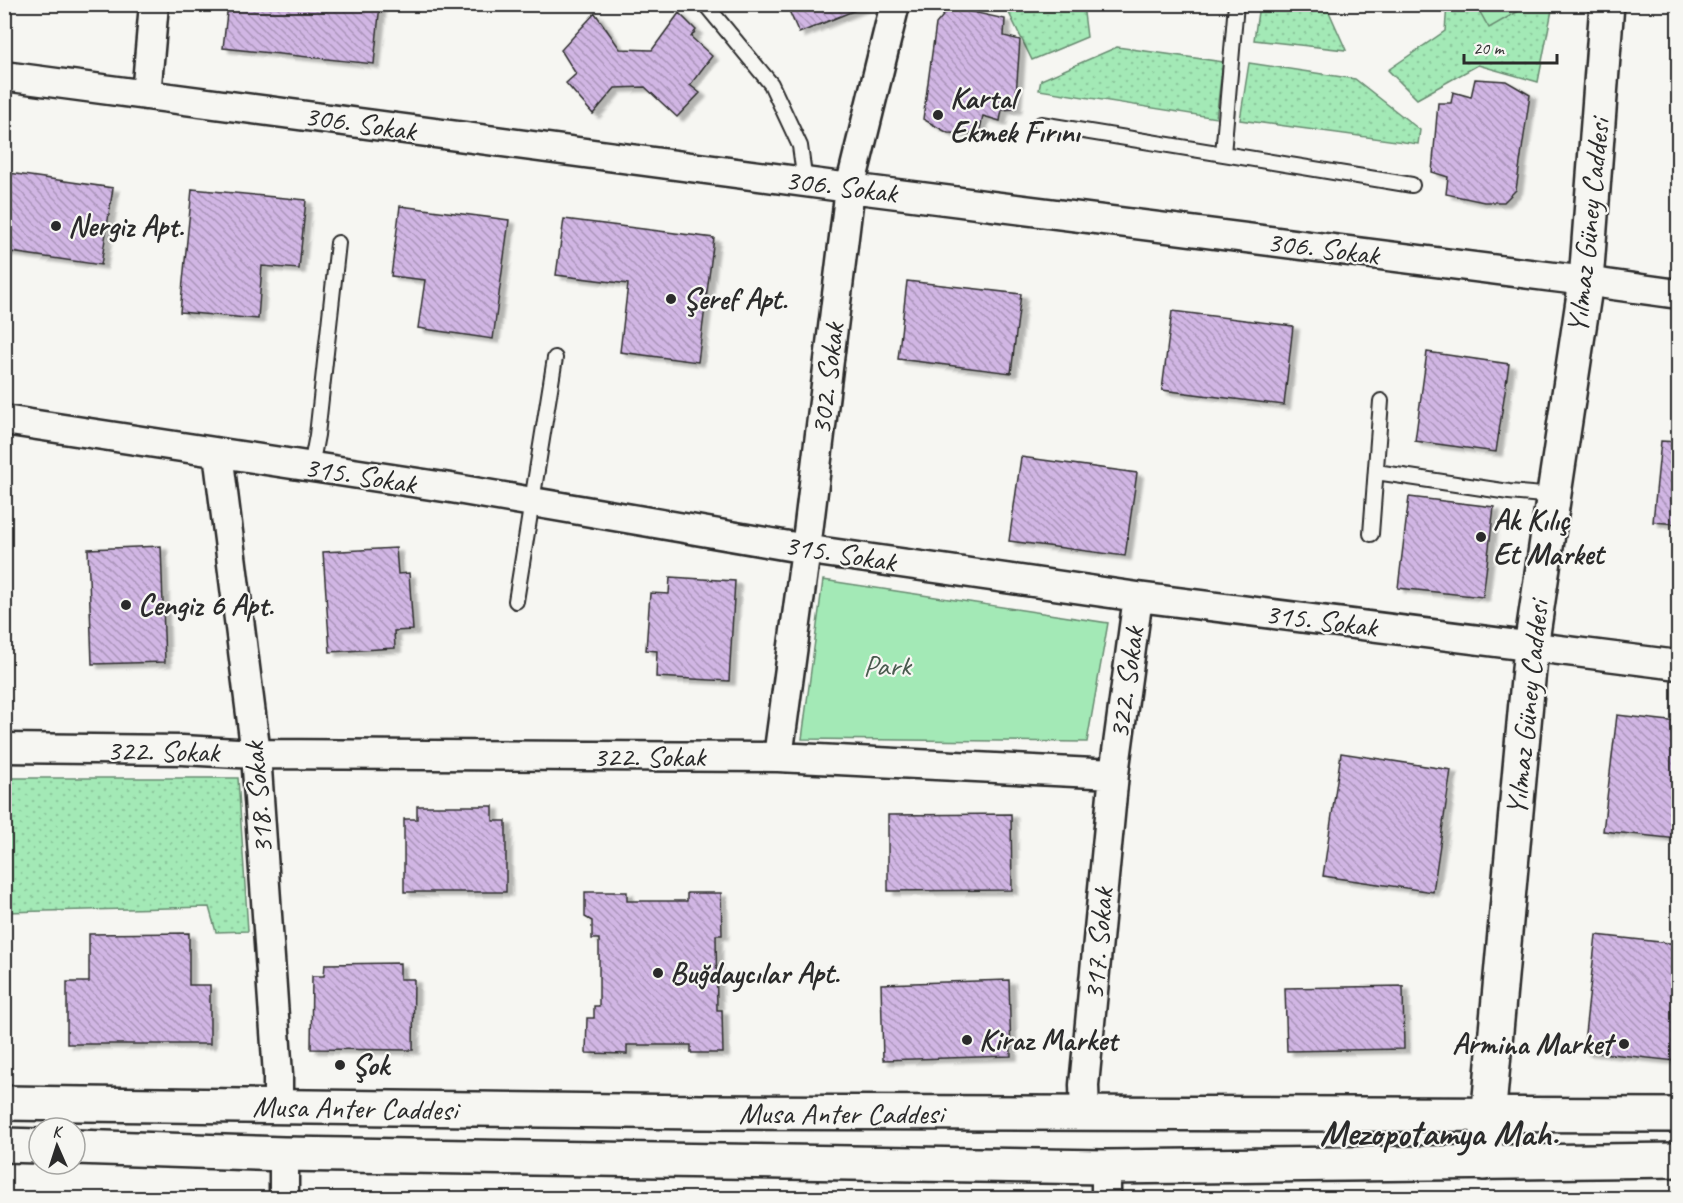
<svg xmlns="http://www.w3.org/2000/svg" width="1683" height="1203" font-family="Caveat,sans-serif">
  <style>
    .grass { fill: url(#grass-dots); stroke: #678a70; stroke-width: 1.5 }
    .green { fill: #a3e9b6; stroke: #678a70; stroke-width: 1.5 }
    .building { fill: url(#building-back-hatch); stroke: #2b2b2b; stroke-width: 1.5; filter: url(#shadow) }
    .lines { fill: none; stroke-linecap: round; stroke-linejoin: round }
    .service-casing { stroke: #2b2b2b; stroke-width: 18 }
    .minor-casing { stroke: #2b2b2b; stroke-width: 33 }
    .tertiary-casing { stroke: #2b2b2b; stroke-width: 38 }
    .secondary-casing { stroke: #2b2b2b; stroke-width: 38 }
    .service { stroke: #f6f6f2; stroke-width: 14 }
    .minor { stroke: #f6f6f2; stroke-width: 28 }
    .tertiary { stroke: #f6f6f2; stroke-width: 33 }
    .secondary { stroke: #f6f6f2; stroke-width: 33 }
    .poi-dot { fill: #2b2b2b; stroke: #f6f6f2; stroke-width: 2 }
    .labels { text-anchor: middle; stroke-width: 4.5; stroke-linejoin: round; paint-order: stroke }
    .poi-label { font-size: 30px; font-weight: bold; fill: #2b2b2b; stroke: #f6f6f2; text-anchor: start }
    .street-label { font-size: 30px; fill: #2b2b2b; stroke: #f6f6f2 }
    .park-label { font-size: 30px; fill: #495a4e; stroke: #f6f6f2 }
    .district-label { font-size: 36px; font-weight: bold; fill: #2b2b2b; stroke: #f6f6f2 }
  </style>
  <defs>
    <pattern id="grass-dots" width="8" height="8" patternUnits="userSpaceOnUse" patternTransform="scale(1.5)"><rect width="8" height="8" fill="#a3e9b6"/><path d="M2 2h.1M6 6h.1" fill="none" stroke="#8cc89d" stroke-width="1.8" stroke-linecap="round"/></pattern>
    <pattern id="building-back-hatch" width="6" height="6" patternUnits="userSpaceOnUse" patternTransform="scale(1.5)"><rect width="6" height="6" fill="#d1b6e4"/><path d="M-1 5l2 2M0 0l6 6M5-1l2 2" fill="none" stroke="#aa94b9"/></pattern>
    <filter id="shadow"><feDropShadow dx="6" dy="4" stdDeviation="1.5" flood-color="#0004"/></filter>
  </defs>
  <rect width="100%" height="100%" fill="#f6f6f2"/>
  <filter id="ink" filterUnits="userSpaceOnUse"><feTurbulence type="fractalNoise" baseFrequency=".0167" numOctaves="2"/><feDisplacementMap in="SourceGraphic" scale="12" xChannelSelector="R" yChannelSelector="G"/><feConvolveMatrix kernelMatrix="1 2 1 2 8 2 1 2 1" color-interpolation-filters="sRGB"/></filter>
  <g filter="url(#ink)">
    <!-- grass -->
    <path class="grass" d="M 986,5 L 1083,5 L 1087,37 L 1032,60 L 1007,9 Z
      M 1259,5 L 1326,5 L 1346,50 L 1254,40 Z
      M 1447,5 L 1553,5 L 1538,82 L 1478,65 L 1417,99 L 1388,70 L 1445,31 Z
      M 1117,47 L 1223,62 L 1216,118 L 1039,90 L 1041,80 Z
      M 1249,63 L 1355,79 L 1420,130 L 1418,144 L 1240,120 Z
      M 5,778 L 238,778 L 248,931 L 216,932 L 209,907 L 5,912 Z"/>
    <!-- green -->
    <path class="green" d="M 1476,5 L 1519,5 L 1522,9 L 1489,28 Z
      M 823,580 L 1108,623 L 1087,742 L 802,739 Z"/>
    <!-- building -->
    <path class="building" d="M 228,4 L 380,4 L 374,64 L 223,48 Z
      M 786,4 L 868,4 L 868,5 L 799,33 Z
      M 947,11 L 968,11 L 1005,19 L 1004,36 L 1020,40 L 1015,109 L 1002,110 L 1000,121 L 983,116 L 979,134 L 948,133 L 923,119 L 936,24 Z
      M 595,13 L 620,49 L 652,50 L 679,13 L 696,30 L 691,37 L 712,56 L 690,85 L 700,93 L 677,117 L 645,87 L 615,88 L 593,114 L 566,83 L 576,74 L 561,50 Z
      M 1475,79 L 1506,81 L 1530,95 L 1516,190 L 1504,202 L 1484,202 L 1446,194 L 1448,177 L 1432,172 L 1438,103 L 1451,103 L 1453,92 L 1471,97 Z
      M 9,173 L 113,188 L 101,265 L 4,251 L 4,201 Z
      M 192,189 L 306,200 L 299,269 L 262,266 L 258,319 L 180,312 Z
      M 400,206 L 509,220 L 493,339 L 418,328 L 425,280 L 391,276 Z
      M 564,219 L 714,238 L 698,362 L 620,352 L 628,284 L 556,275 Z
      M 907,281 L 1021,294 L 1011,373 L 898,359 Z
      M 1172,311 L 1293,326 L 1284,405 L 1162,390 Z
      M 1427,352 L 1509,364 L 1496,452 L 1415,441 Z
      M 1661,441 L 1678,442 L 1678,524 L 1653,522 Z
      M 1021,457 L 1137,473 L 1125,556 L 1009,541 Z
      M 1409,497 L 1494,507 L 1483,597 L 1398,588 Z
      M 161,546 L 165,662 L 92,664 L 88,549 Z
      M 396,548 L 398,574 L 409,573 L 413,630 L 394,631 L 395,648 L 330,652 L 323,552 Z
      M 670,577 L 735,581 L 729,681 L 656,677 L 657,651 L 646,650 L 650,593 L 669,594 Z
      M 1617,715 L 1678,722 L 1678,839 L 1603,831 Z
      M 1341,753 L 1451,770 L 1433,892 L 1323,876 Z
      M 417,806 L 493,806 L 493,821 L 506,821 L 506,892 L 404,892 L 404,819 L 417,819 Z
      M 1011,814 L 1012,890 L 888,891 L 888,815 Z
      M 585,892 L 627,892 L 627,901 L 687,901 L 687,893 L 721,893 L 722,935 L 716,935 L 717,1010 L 722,1010 L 723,1053 L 691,1053 L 691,1045 L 627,1045 L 627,1054 L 586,1053 L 587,1018 L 594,1018 L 594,1006 L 599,1006 L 599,939 L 592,939 L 592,921 L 585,917 Z
      M 189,933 L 189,985 L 210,985 L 210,1044 L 67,1044 L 67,982 L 89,982 L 89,934 Z
      M 1596,935 L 1678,944 L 1678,1038 L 1676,1061 L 1583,1051 Z
      M 400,963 L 400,979 L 414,979 L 413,1050 L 311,1049 L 312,976 L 324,976 L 325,964 Z
      M 1009,980 L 1011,1056 L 883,1060 L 881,984 Z
      M 1403,986 L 1404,1049 L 1287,1051 L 1285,988 Z"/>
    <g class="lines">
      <defs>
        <path id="service" d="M 705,4 L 771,84 L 800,146 L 805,182
          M 1041,124 L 1412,185
          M 1223,154 L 1236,4
          M 311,467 L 317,435 L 338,243
          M 1376,472 L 1509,492 L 1554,496
          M 1371,534 L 1381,401
          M 516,601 L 555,358"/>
        <path id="minor" d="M 4,76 L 850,188 L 1562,278 L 1678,294
          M 146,95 L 154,4
          M 4,420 L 451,488 L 824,552 L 1138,597 L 1678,665
          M 218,453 L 256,754 L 278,1075 L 278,1108
          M 4,748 L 182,750 L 256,754 L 778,757 L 1114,774 L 1138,597
          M 778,757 L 806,549 L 850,188 L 895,4
          M 1085,1114 L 1084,1085 L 1114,774
          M 284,1154 L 284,1198
          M 1106,1167 L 1106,1198"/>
        <path id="tertiary" d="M 1484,1163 L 1531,647 L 1586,281 L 1607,4"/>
        <path id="secondary" d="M 4,1103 L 702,1112 L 1678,1115
          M 4,1145 L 39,1146
          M 75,1147 L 284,1154 L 1106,1167 L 1678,1160"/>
      </defs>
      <!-- service casing -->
      <use href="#service" class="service-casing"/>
      <!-- minor casing -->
      <use href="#minor" class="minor-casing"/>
      <!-- tertiary casing -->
      <use href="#tertiary" class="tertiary-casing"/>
      <!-- secondary casing -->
      <use href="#secondary" class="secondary-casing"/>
      <!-- service -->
      <use href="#service" class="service"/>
      <!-- minor -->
      <use href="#minor" class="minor"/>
      <!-- tertiary -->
      <use href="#tertiary" class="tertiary"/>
      <!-- secondary -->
      <use href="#secondary" class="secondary"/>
    </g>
  </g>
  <!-- markers -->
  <g class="poi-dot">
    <circle cx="938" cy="115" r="6"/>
    <circle cx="56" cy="226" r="6"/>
    <circle cx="671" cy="299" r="6"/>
    <circle cx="1481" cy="537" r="6"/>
    <circle cx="126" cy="605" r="6"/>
    <circle cx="658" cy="973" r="6"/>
    <circle cx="967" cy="1040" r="6"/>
    <circle cx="1624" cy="1044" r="6"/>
    <circle cx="340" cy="1065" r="6"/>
  </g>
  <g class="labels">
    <!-- poi labels -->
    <g class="poi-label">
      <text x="950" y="108">Kartal<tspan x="950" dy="34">Ekmek Fırını</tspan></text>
      <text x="68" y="236">Nergiz Apt.</text>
      <text x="683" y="309">Şeref Apt.</text>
      <text x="1493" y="530">Ak Kılıç<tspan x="1493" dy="34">Et Market</tspan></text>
      <text x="138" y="615">Cengiz 6 Apt.</text>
      <text x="670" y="983">Buğdaycılar Apt.</text>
      <text x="979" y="1050">Kiraz Market</text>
      <text x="1612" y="1054" text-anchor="end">Armina Market</text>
      <text x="352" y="1075">Şok</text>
    </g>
    <!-- street labels -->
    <g class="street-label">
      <text transform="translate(360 123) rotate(8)" y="10">306. Sokak</text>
      <text transform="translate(841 186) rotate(7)" y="10">306. Sokak</text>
      <text transform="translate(1588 226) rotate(-84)" y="10">Yılmaz Güney Caddesi</text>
      <text transform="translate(1323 248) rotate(7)" y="10">306. Sokak</text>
      <text transform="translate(827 379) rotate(-83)" y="10">302. Sokak</text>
      <text transform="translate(360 475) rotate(9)" y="10">315. Sokak</text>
      <text transform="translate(840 553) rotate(9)" y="10">315. Sokak</text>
      <text transform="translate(1321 620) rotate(7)" y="10">315. Sokak</text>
      <text transform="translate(1126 683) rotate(-82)" y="10">322. Sokak</text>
      <text transform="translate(1527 708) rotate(-84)" y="10">Yılmaz Güney Caddesi</text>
      <text transform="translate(163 751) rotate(1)" y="10">322. Sokak</text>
      <text x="649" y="766">322. Sokak</text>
      <text transform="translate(258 798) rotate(-95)" y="10">318. Sokak</text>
      <text transform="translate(1098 944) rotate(-85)" y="10">317. Sokak</text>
      <text transform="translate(355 1108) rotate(1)" y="10">Musa Anter Caddesi</text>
      <text x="841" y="1123">Musa Anter Caddesi</text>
    </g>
    <!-- park labels -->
    <g class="park-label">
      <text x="887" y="675">Park</text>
    </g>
    <!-- district labels -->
    <g class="district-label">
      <text x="1439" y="1145">Mezopotamya Mah.</text>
    </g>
  </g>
  <!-- margin -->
  <rect width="1683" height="1203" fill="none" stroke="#f6f6f2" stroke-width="24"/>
  <rect x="12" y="12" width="1659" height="1179" fill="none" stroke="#2b2b2b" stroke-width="2" filter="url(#ink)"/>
  <!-- north arrow -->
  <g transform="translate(57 1146) rotate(357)"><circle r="28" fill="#f6f6f2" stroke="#a5a5a2" stroke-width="1.5"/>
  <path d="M0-4.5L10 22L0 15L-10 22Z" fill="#2b2b2b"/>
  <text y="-9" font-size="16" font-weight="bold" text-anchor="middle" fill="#2b2b2b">K</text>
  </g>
  <!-- scale -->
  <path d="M1464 54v9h93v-9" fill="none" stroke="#2b2b2b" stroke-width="3"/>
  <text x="1473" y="54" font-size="18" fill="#2b2b2b" stroke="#f6f6f2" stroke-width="4.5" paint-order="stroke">20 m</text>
</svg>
